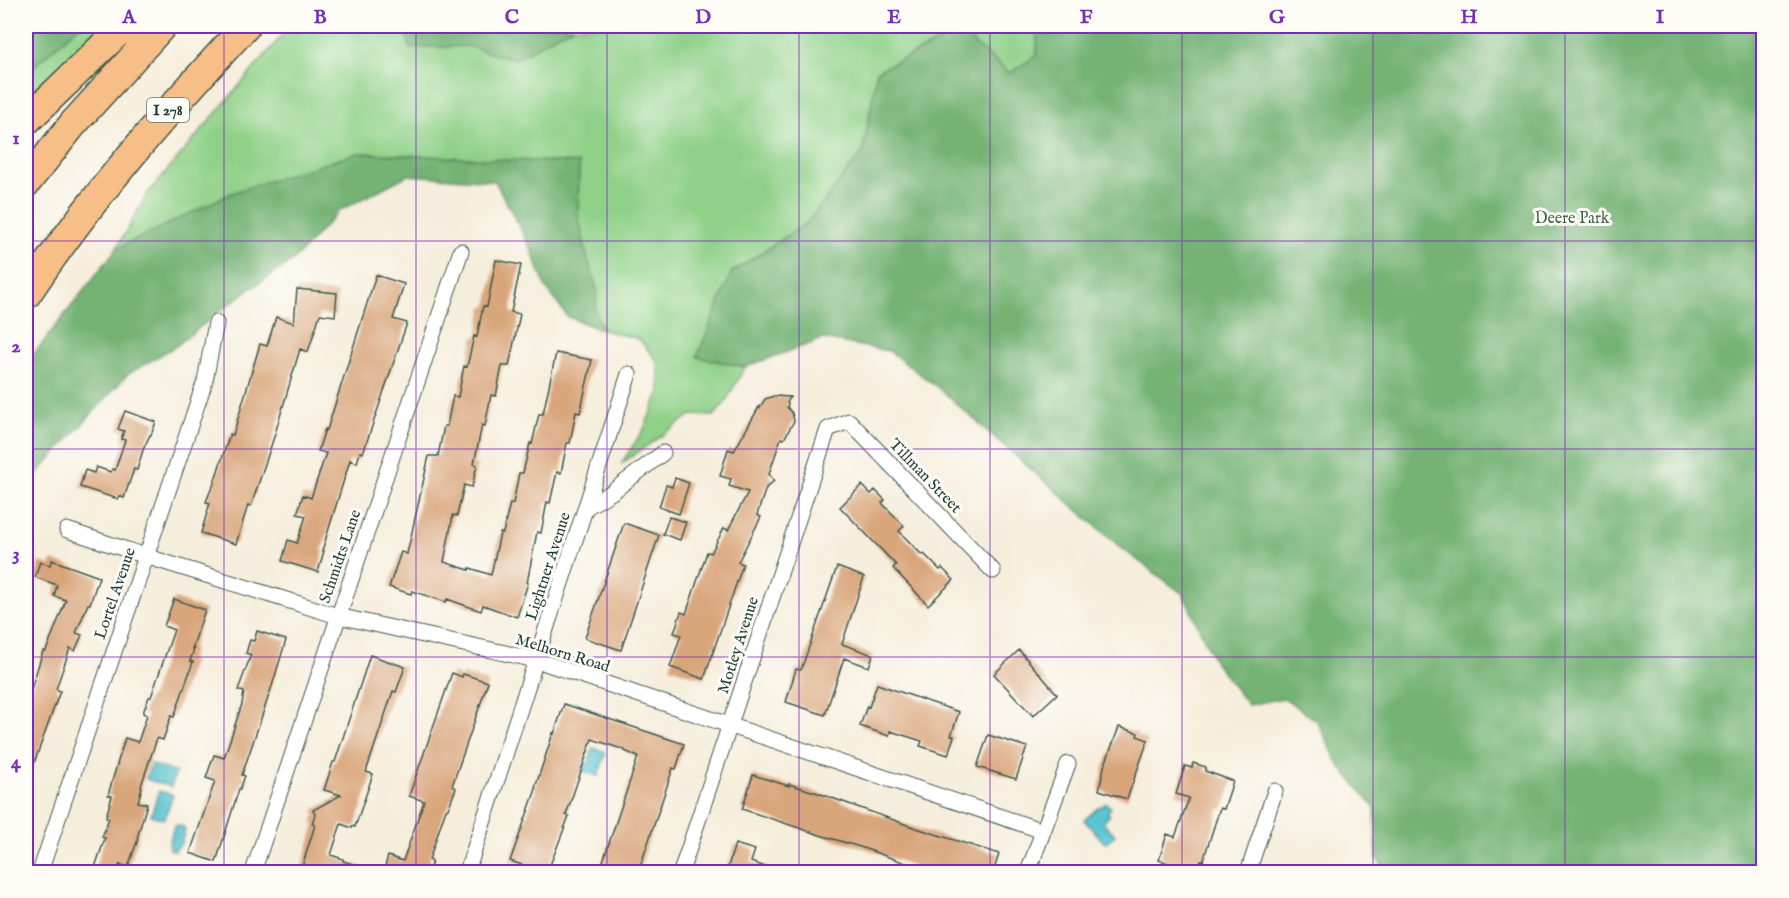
<svg xmlns="http://www.w3.org/2000/svg" width="1789" height="898" font-family="'IM FELL English',serif">
  <style>
    .green { fill: #90d189; stroke: #58875e; stroke-width: 1.5 }
    .forest { fill: #74b375; stroke: #4a7854; stroke-width: 1.5 }
    .water { fill: #59c5d2; stroke: #3c8183; stroke-width: 1.5 }
    .building { fill: #d9a57a }
    .lines { fill: none; stroke-linecap: round; stroke-linejoin: round }
    .street-casing { stroke: #3f584d; stroke-width: 17 }
    .highway-casing { stroke: #3f584d; stroke-width: 31 }
    .street { stroke: #fff; stroke-width: 15 }
    .highway { stroke: #f7be87; stroke-width: 28 }
    .grid { fill: none; stroke: #7b2cbf; stroke-width: 1.5; stroke-opacity: 0.55 }
    .labels { text-anchor: middle; stroke-width: 6; stroke-linejoin: round; paint-order: stroke }
    .shield { fill: #fdfcf7; stroke: #62766e; stroke-width: 1.5 }
    .shield-label { font-size: 15px; font-weight: bold; fill: #1f3d34 }
    .park-label { font-size: 16px; fill: #3b6249; stroke: #fdfcf7 }
    .street-label { font-size: 16px; fill: #1f3d34; stroke: #fdfcf7 }
    .neatline { fill: none; stroke: #7b2cbf; stroke-width: 2 }
    .grid-label { font-size: 20px; text-anchor: middle; font-weight: bold; fill: #7b2cbf }
  </style>
  <rect width="100%" height="100%" fill="#fdfcf7"/>
  <filter id="ink" filterUnits="userSpaceOnUse"><feTurbulence type="fractalNoise" baseFrequency=".0167" numOctaves="2"/><feDisplacementMap in="SourceGraphic" scale="12" xChannelSelector="R" yChannelSelector="G"/><feConvolveMatrix kernelMatrix="1 2 1 2 8 2 1 2 1" color-interpolation-filters="sRGB"/></filter>
  <filter id="wash" filterUnits="userSpaceOnUse"><feTurbulence type="fractalNoise" baseFrequency=".008" numOctaves="4" result="noise"/><feDisplacementMap in="SourceGraphic" scale="24" xChannelSelector="R" yChannelSelector="G"/><feGaussianBlur stdDeviation="1.35" result="paint"/><feColorMatrix in="noise" values="0 0 0 0 0 0 0 0 0 0 0 0 0 0 0 0 0 1.4 0 .05"/><feComposite in="paint" operator="in"/></filter>
  <g filter="url(#wash)">
    <rect width="100%" height="100%" fill="#f6eedc"/>
    <!-- green -->
    <path class="green" d="M 26,26 L 103,26 L 26,101 Z
      M 290,26 L 1037,26 L 1037,55 L 1010,73 L 960,32 L 877,71 L 863,152 L 807,223 L 732,272 L 697,357 L 745,367 L 726,401 L 714,416 L 691,415 L 621,464 L 644,429 L 660,391 L 658,362 L 639,339 L 603,330 L 595,310 L 597,289 L 586,253 L 578,214 L 579,163 L 358,153 L 116,249 L 148,193 Z"/>
    <!-- forest -->
    <path class="forest" d="M 26,26 L 79,26 L 26,73 Z
      M 404,26 L 575,26 L 549,39 L 517,59 L 493,54 L 469,46 L 410,48 Z
      M 1037,26 L 1763,26 L 1763,872 L 1386,872 L 1377,858 L 1375,808 L 1339,765 L 1317,721 L 1284,698 L 1248,705 L 1216,664 L 1183,594 L 1120,547 L 937,387 L 889,351 L 823,339 L 745,367 L 697,357 L 732,272 L 807,223 L 863,152 L 877,71 L 960,32 L 1010,73 L 1037,55 Z
      M 358,153 L 579,163 L 578,214 L 586,253 L 597,290 L 595,310 L 603,330 L 568,317 L 546,288 L 531,249 L 495,181 L 408,175 L 339,211 L 294,260 L 244,293 L 176,346 L 128,374 L 36,475 L 26,498 L 26,364 L 116,249 L 234,192 Z"/>
    <!-- water -->
    <path class="water" d="M 593,748 L 606,752 L 598,776 L 582,771 L 584,765 L 588,765 Z
      M 151,764 L 176,773 L 171,787 L 146,779 Z
      M 159,791 L 173,795 L 164,819 L 151,815 Z
      M 1106,803 L 1111,808 L 1107,812 L 1110,815 L 1103,822 L 1115,835 L 1105,843 L 1084,820 L 1100,806 L 1101,807 Z
      M 178,825 L 184,827 L 185,831 L 180,846 L 176,848 L 175,851 L 170,849 L 169,842 L 174,827 Z"/>
    <g id="blocks">
      <!-- building -->
      <path class="building" d="M 496,260 L 521,265 L 511,312 L 520,314 L 509,366 L 502,366 L 496,396 L 491,395 L 485,426 L 482,425 L 474,464 L 477,465 L 472,487 L 464,485 L 457,516 L 453,515 L 444,562 L 469,570 L 470,568 L 491,575 L 500,533 L 503,533 L 510,503 L 513,504 L 519,473 L 523,473 L 530,443 L 532,444 L 539,414 L 543,414 L 556,353 L 592,360 L 580,413 L 576,412 L 570,443 L 567,443 L 561,473 L 557,472 L 550,503 L 547,502 L 541,533 L 537,532 L 527,583 L 528,583 L 517,617 L 483,605 L 481,611 L 447,599 L 446,602 L 412,591 L 411,594 L 389,587 L 401,552 L 407,554 L 429,456 L 438,456 L 444,426 L 447,426 L 453,396 L 458,397 L 464,366 L 467,367 L 474,336 L 477,337 L 483,306 L 487,307 Z
        M 376,275 L 404,284 L 393,319 L 407,323 L 363,453 L 360,452 L 357,463 L 350,460 L 322,551 L 324,551 L 318,572 L 282,561 L 288,540 L 297,543 L 306,516 L 297,514 L 303,495 L 311,498 L 326,453 L 318,451 L 325,429 L 327,430 Z
        M 297,289 L 337,293 L 335,316 L 320,314 L 308,352 L 300,349 L 274,437 L 251,506 L 248,505 L 236,544 L 201,533 L 210,503 L 206,502 L 211,489 L 212,489 L 230,434 L 233,435 L 260,344 L 267,346 L 276,317 L 294,323 Z
        M 774,396 L 790,397 L 787,403 L 788,404 L 787,407 L 792,413 L 794,421 L 784,439 L 781,438 L 769,474 L 774,481 L 766,488 L 757,515 L 761,517 L 738,562 L 743,564 L 704,679 L 670,667 L 681,635 L 674,633 L 681,612 L 686,614 L 707,552 L 711,553 L 724,528 L 728,530 L 748,492 L 729,486 L 731,479 L 720,476 L 728,449 L 734,451 L 759,407 L 760,408 L 765,399 Z
        M 125,411 L 156,422 L 151,435 L 150,435 L 143,450 L 137,470 L 134,469 L 124,498 L 119,496 L 118,499 L 80,487 L 85,470 L 94,473 L 96,467 L 111,472 L 112,469 L 115,470 L 125,440 L 121,439 L 124,431 L 118,429 Z
        M 675,478 L 689,483 L 679,514 L 659,507 L 666,485 L 672,487 Z
        M 862,485 L 871,494 L 875,490 L 885,500 L 882,503 L 904,526 L 899,531 L 922,555 L 924,554 L 940,570 L 942,568 L 954,580 L 928,605 L 893,568 L 896,565 L 840,507 Z
        M 669,517 L 686,522 L 680,540 L 663,534 Z
        M 624,523 L 659,535 L 621,650 L 585,638 Z
        M 52,560 L 99,577 L 90,604 L 88,604 L 76,633 L 82,635 L 75,651 L 70,648 L 56,689 L 60,691 L 28,780 L 26,779 L 26,705 L 43,651 L 46,651 L 66,600 L 54,596 L 57,585 L 35,577 L 40,562 L 50,565 Z
        M 837,567 L 864,577 L 842,644 L 873,655 L 869,667 L 844,658 L 825,715 L 786,702 L 796,669 L 801,670 Z
        M 174,599 L 205,610 L 192,649 L 194,649 L 190,661 L 193,662 L 174,717 L 171,716 L 163,740 L 157,738 L 141,786 L 142,787 L 138,802 L 147,804 L 137,838 L 138,839 L 128,867 L 120,864 L 117,873 L 93,873 L 105,838 L 102,837 L 109,818 L 106,817 L 112,796 L 108,795 L 125,738 L 138,742 L 147,715 L 143,713 L 149,697 L 151,697 L 174,630 L 164,626 Z
        M 257,631 L 286,640 L 272,686 L 242,775 L 245,776 L 240,789 L 239,789 L 216,862 L 190,853 L 215,781 L 206,778 L 214,755 L 224,758 L 242,704 L 244,692 L 238,690 L 251,655 L 246,653 L 250,640 L 254,641 Z
        M 1019,650 L 1057,694 L 1033,716 L 994,674 Z
        M 370,655 L 405,667 L 396,692 L 393,691 L 366,772 L 373,774 L 355,827 L 353,826 L 352,828 L 341,824 L 331,855 L 343,859 L 343,861 L 369,869 L 369,873 L 326,873 L 316,869 L 314,873 L 300,873 L 315,825 L 312,824 L 315,814 L 313,810 L 341,795 L 324,790 L 333,762 L 335,762 Z
        M 452,673 L 462,677 L 463,674 L 488,682 L 452,786 L 456,788 L 448,809 L 446,809 L 429,860 L 432,861 L 429,873 L 383,873 L 388,856 L 403,861 L 424,801 L 409,796 Z
        M 877,684 L 959,712 L 951,736 L 954,736 L 948,755 L 920,746 L 922,741 L 890,731 L 889,736 L 860,726 L 867,706 L 869,707 Z
        M 564,704 L 684,744 L 676,769 L 673,768 L 638,873 L 599,873 L 638,757 L 625,751 L 625,750 L 592,739 L 566,815 L 569,816 L 547,873 L 510,861 L 536,789 L 535,788 L 553,733 L 554,734 Z
        M 1119,727 L 1138,733 L 1137,736 L 1148,740 L 1127,799 L 1099,790 L 1104,767 Z
        M 988,735 L 1027,747 L 1016,779 L 977,767 Z
        M 1193,763 L 1206,767 L 1205,771 L 1233,781 L 1224,809 L 1220,808 L 1203,861 L 1201,860 L 1197,873 L 1159,860 L 1167,834 L 1175,837 L 1189,798 L 1176,794 L 1185,766 L 1192,768 Z
        M 753,775 L 789,786 L 789,784 L 821,794 L 913,827 L 999,854 L 993,873 L 934,873 L 860,847 L 820,835 L 742,809 Z
        M 735,844 L 755,850 L 751,862 L 775,870 L 774,873 L 726,873 Z"/>
    </g>
  </g>
  <g filter="url(#ink)">
    <use href="#blocks" fill-opacity="0" stroke="#3f584d" stroke-width="1.5"/>
    <g class="lines">
      <defs>
        <path id="street" d="M 585,508 L 612,492 L 663,453
          M 67,530 L 164,562 L 338,616 L 536,660 L 1043,831
          M 40,872 L 205,381 L 216,323
          M 253,872 L 461,251
          M 467,872 L 629,374
          M 681,872 L 828,429 L 849,421 L 993,571
          M 1028,872 L 1068,764
          M 1248,872 L 1275,791"/>
        <path id="highway" d="M 26,121 L 116,34 L 128,26
          M 26,183 L 73,124 L 162,26
          M 26,295 C 91,197 166,112 246,26"/>
      </defs>
      <!-- street casing -->
      <use href="#street" class="street-casing"/>
      <!-- highway casing -->
      <use href="#highway" class="highway-casing"/>
      <!-- street -->
      <use href="#street" class="street"/>
      <!-- highway -->
      <use href="#highway" class="highway"/>
    </g>
  </g>
  <!-- grid -->
  <path class="grid" d="M 224,26 L 224,872M 416,26 L 416,872M 607,26 L 607,872M 799,26 L 799,872M 990,26 L 990,872M 1182,26 L 1182,872M 1373,26 L 1373,872M 1565,26 L 1565,872M 26,241 L 1764,241M 26,449 L 1764,449M 26,657 L 1764,657"/>
  <g class="labels">
    <!-- shield labels -->
    <rect class="shield" x="147" y="98" width="42" height="24" rx="4.5"/>
    <g class="shield-label">
      <text x="168" y="115">I 278</text>
    </g>
    <!-- park labels -->
    <g class="park-label">
      <text x="1572" y="223">Deere Park</text>
    </g>
    <!-- street labels -->
    <g class="street-label">
      <text transform="translate(926 475) rotate(46)" y="6">Tillman Street</text>
      <text transform="translate(339 556) rotate(-71)" y="6">Schmidts Lane</text>
      <text transform="translate(547 566) rotate(-72)" y="6">Lightner Avenue</text>
      <text transform="translate(114 593) rotate(-71)" y="6">Lortel Avenue</text>
      <text transform="translate(737 645) rotate(-72)" y="6">Motley Avenue</text>
      <text transform="translate(563 652) rotate(17)" y="6">Melhorn Road</text>
    </g>
  </g>
  <!-- margin -->
  <rect width="1789" height="898" fill="none" stroke="#fdfcf7" stroke-width="66"/>
  <rect x="33" y="33" width="1723" height="832" class="neatline"/>
  <g class="grid-label">
    <text x="129" y="23">A</text>
    <text x="320" y="23">B</text>
    <text x="512" y="23">C</text>
    <text x="703" y="23">D</text>
    <text x="894" y="23">E</text>
    <text x="1086" y="23">F</text>
    <text x="1277" y="23">G</text>
    <text x="1469" y="23">H</text>
    <text x="1660" y="23">I</text>
    <text x="16" y="144">1</text>
    <text x="16" y="352">2</text>
    <text x="16" y="560">3</text>
    <text x="16" y="768">4</text>
  </g>
</svg>
